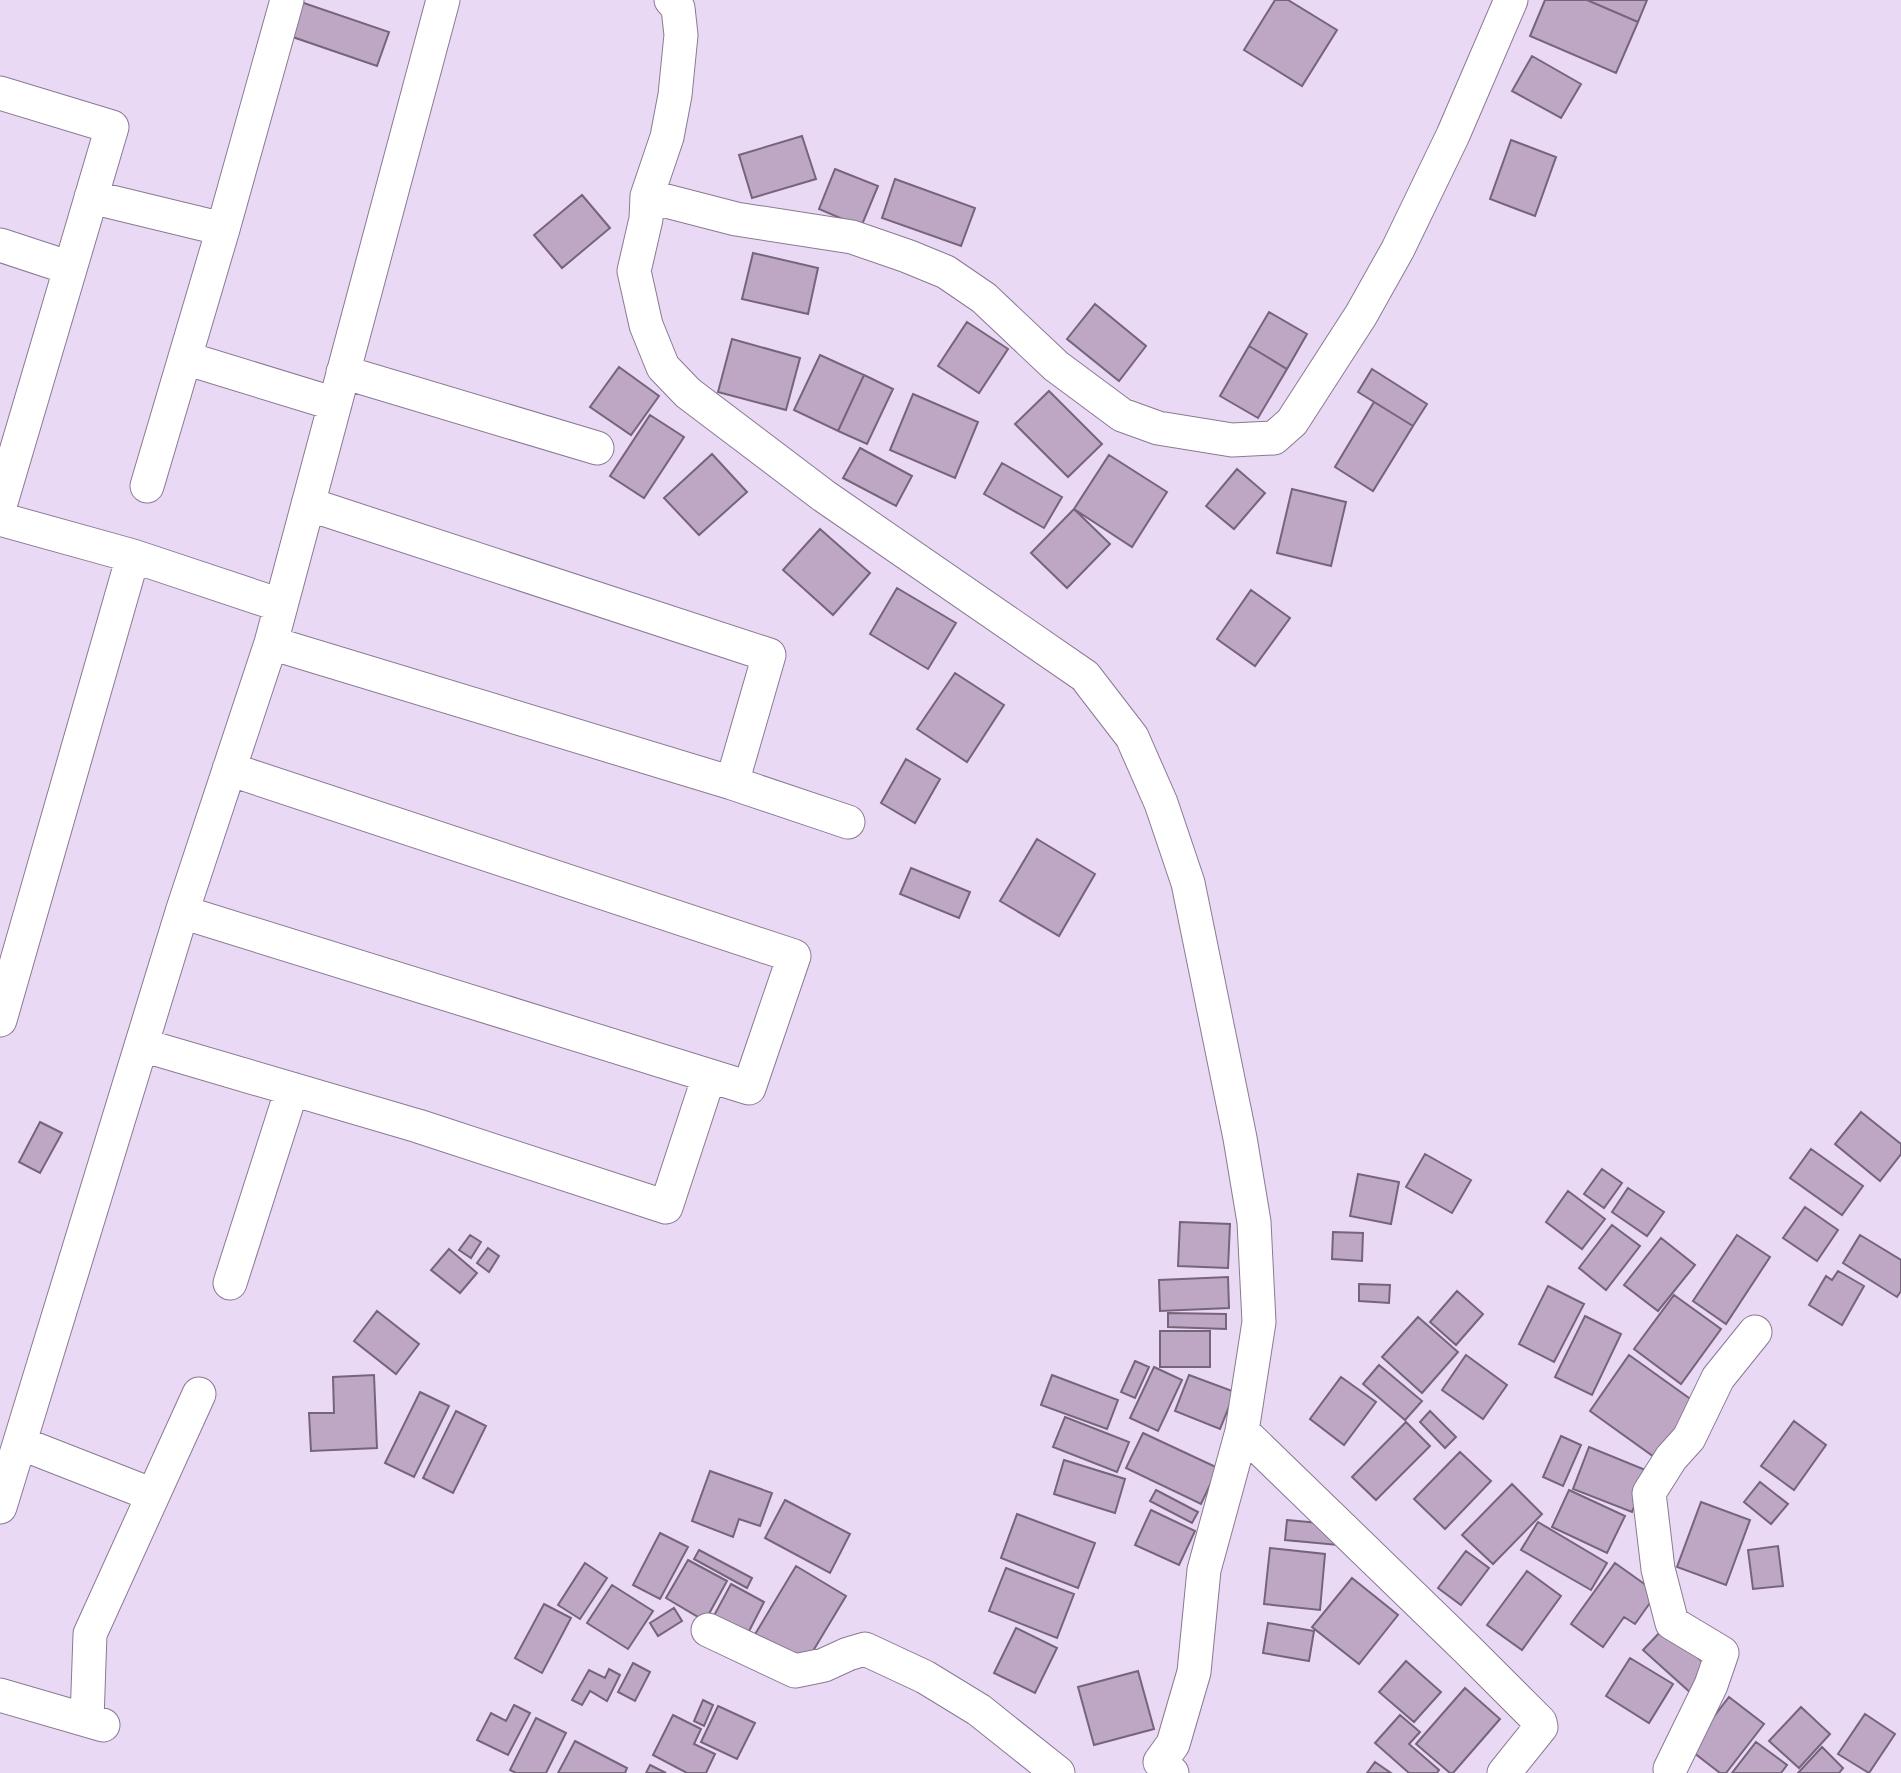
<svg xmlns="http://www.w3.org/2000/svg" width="1901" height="1773" font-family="Georgia,serif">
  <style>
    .building { fill: #bda7c4; stroke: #76647b; stroke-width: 2 }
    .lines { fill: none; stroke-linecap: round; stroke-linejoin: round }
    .street-casing { stroke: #897a93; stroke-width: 35 }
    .street { stroke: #fff; stroke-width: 33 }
  </style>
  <rect width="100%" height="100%" fill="#ead9f5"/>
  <!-- building -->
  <path class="building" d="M 295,0 L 389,32 L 377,66 L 284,34 Z
    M 1275,0 L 1288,0 L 1337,30 L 1302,86 L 1244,50 Z
    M 1545,0 L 1587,0 L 1638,22 L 1616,73 L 1530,36 Z
    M 1587,0 L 1647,0 L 1638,22 Z
    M 1532,56 L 1581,84 L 1561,118 L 1512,91 Z
    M 802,136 L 816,179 L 752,198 L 739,155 Z
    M 1511,140 L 1556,157 L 1535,216 L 1490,199 Z
    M 835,169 L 878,186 L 861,227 L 819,209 Z
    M 895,179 L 975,208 L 961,246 L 882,218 Z
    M 582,195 L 610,228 L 562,268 L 534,235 Z
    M 753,253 L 818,268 L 808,314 L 742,299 Z
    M 1095,304 L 1146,346 L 1119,381 L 1067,339 Z
    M 1269,312 L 1307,334 L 1287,369 L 1249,346 Z
    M 967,322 L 1008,349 L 979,393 L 938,366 Z
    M 732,339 L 800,358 L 786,410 L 718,392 Z
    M 1249,346 L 1287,369 L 1258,418 L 1220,396 Z
    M 820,355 L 864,375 L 838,431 L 794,410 Z
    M 619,367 L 659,396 L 631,435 L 590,407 Z
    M 1372,369 L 1427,404 L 1413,426 L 1358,392 Z
    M 864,375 L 893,389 L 867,444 L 838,431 Z
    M 1049,391 L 1102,444 L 1068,477 L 1015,424 Z
    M 913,394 L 978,422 L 955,478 L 890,450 Z
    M 1374,402 L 1413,426 L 1373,491 L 1335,467 Z
    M 650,415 L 684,437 L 644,498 L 610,476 Z
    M 860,448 L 912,476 L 896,506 L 843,478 Z
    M 712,454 L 747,492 L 699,535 L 664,498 Z
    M 1109,455 L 1167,492 L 1132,547 L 1074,509 Z
    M 1002,463 L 1062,497 L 1044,528 L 984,494 Z
    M 1237,469 L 1265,493 L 1234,529 L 1206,506 Z
    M 1292,489 L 1346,502 L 1331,566 L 1277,553 Z
    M 1074,509 L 1110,544 L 1067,588 L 1031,553 Z
    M 820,529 L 870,573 L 833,615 L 783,570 Z
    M 897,588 L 956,623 L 928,669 L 870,634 Z
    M 1251,590 L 1290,618 L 1255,666 L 1217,639 Z
    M 955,673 L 1004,705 L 967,762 L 917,729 Z
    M 906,759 L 940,779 L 915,823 L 881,803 Z
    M 1037,839 L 1095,874 L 1059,936 L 1000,901 Z
    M 911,868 L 970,892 L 959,918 L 900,894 Z
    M 1861,1112 L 1901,1144 L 1901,1154 L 1880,1181 L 1835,1144 Z
    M 40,1122 L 62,1133 L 40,1173 L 19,1162 Z
    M 1811,1149 L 1863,1186 L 1842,1215 L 1790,1178 Z
    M 1425,1154 L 1471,1180 L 1452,1213 L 1406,1187 Z
    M 1602,1169 L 1622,1183 L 1604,1208 L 1584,1194 Z
    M 1358,1174 L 1399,1182 L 1391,1224 L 1350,1216 Z
    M 1628,1188 L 1664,1212 L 1647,1236 L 1612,1212 Z
    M 1568,1191 L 1605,1219 L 1582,1249 L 1546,1222 Z
    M 1805,1207 L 1838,1230 L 1817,1261 L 1783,1238 Z
    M 1180,1222 L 1230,1224 L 1228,1268 L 1178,1266 Z
    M 1612,1225 L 1640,1246 L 1606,1290 L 1579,1268 Z
    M 1333,1232 L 1363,1233 L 1362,1261 L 1332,1259 Z
    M 470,1235 L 481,1242 L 471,1258 L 459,1250 Z
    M 1737,1235 L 1770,1257 L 1726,1324 L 1693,1301 Z
    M 1860,1235 L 1901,1260 L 1901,1291 L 1897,1297 L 1843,1263 Z
    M 1661,1238 L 1695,1265 L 1658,1311 L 1624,1285 Z
    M 488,1248 L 499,1256 L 489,1272 L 477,1263 Z
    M 449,1249 L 477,1273 L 460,1293 L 431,1270 Z
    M 1838,1271 L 1864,1286 L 1842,1325 L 1809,1305 L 1826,1276 L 1832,1280 Z
    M 1228,1277 L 1229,1308 L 1160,1311 L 1159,1280 Z
    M 1359,1284 L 1390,1285 L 1389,1303 L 1359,1301 Z
    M 1548,1286 L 1584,1304 L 1554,1362 L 1519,1344 Z
    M 1457,1291 L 1483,1314 L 1456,1345 L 1430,1322 Z
    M 1674,1295 L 1721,1329 L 1681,1384 L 1634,1349 Z
    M 377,1311 L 419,1344 L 396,1374 L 354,1341 Z
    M 1168,1313 L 1226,1314 L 1226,1329 L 1168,1327 Z
    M 1585,1316 L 1621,1334 L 1592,1395 L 1555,1377 Z
    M 1418,1317 L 1458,1352 L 1422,1393 L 1382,1357 Z
    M 1160,1331 L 1210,1331 L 1210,1367 L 1160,1367 Z
    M 1466,1355 L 1507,1385 L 1483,1419 L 1442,1390 Z
    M 1629,1355 L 1696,1403 L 1657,1459 L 1590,1411 Z
    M 1135,1361 L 1149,1367 L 1135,1398 L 1121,1392 Z
    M 1379,1365 L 1422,1401 L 1405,1420 L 1363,1384 Z
    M 1154,1367 L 1182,1380 L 1158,1431 L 1130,1418 Z
    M 374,1375 L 377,1448 L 311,1451 L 309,1413 L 334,1413 L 333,1377 Z
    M 1052,1375 L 1118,1400 L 1107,1429 L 1041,1405 Z
    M 1189,1375 L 1235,1392 L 1220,1429 L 1175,1411 Z
    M 1341,1377 L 1376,1402 L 1344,1445 L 1310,1419 Z
    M 420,1392 L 449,1406 L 414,1477 L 385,1463 Z
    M 456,1411 L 486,1426 L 453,1493 L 423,1478 Z
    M 1430,1411 L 1456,1437 L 1445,1448 L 1420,1422 Z
    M 1065,1417 L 1129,1442 L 1117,1472 L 1053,1447 Z
    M 1794,1421 L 1826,1445 L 1794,1490 L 1761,1466 Z
    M 1406,1422 L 1430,1446 L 1376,1500 L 1352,1477 Z
    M 1143,1433 L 1218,1468 L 1201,1504 L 1126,1468 Z
    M 1561,1436 L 1581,1445 L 1563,1486 L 1543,1477 Z
    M 1589,1447 L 1648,1471 L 1632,1512 L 1573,1489 Z
    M 1460,1452 L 1491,1481 L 1445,1529 L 1414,1499 Z
    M 1064,1460 L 1125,1479 L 1115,1513 L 1054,1494 Z
    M 710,1471 L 772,1493 L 760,1526 L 739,1519 L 733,1537 L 692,1521 Z
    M 1760,1482 L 1788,1504 L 1771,1524 L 1744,1502 Z
    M 1512,1484 L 1542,1514 L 1493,1564 L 1462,1535 Z
    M 1156,1490 L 1198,1512 L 1192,1523 L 1150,1501 Z
    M 1569,1490 L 1625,1516 L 1607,1553 L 1552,1527 Z
    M 785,1500 L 850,1534 L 830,1573 L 765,1538 Z
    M 1701,1502 L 1750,1520 L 1726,1585 L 1677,1567 Z
    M 1151,1510 L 1195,1531 L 1179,1565 L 1135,1545 Z
    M 1017,1514 L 1095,1543 L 1078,1588 L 1001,1558 Z
    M 1287,1520 L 1340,1525 L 1338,1545 L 1285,1540 Z
    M 1538,1522 L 1607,1563 L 1591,1590 L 1521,1550 Z
    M 660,1533 L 688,1547 L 660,1599 L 633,1585 Z
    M 1778,1546 L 1783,1586 L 1753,1589 L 1748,1550 Z
    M 1270,1548 L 1325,1554 L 1320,1610 L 1264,1604 Z
    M 699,1550 L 752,1578 L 747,1588 L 694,1559 Z
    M 1466,1551 L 1489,1568 L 1461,1605 L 1438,1588 Z
    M 688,1560 L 727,1581 L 705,1621 L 666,1598 Z
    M 585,1563 L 607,1578 L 580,1619 L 558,1605 Z
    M 1615,1563 L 1657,1593 L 1635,1624 L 1624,1617 L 1603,1647 L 1571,1624 Z
    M 796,1566 L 846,1596 L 804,1666 L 754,1636 Z
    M 1006,1568 L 1074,1594 L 1057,1638 L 989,1611 Z
    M 1527,1571 L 1561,1596 L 1522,1650 L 1487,1625 Z
    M 1352,1578 L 1398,1615 L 1359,1664 L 1312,1627 Z
    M 731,1584 L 764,1602 L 744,1641 L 710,1623 Z
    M 612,1585 L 653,1611 L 628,1649 L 587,1623 Z
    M 544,1604 L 571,1618 L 542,1673 L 515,1658 Z
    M 674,1608 L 682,1621 L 658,1636 L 650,1623 Z
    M 1268,1623 L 1314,1631 L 1309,1661 L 1263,1653 Z
    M 1016,1628 L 1057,1648 L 1035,1693 L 994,1673 Z
    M 1664,1628 L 1712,1670 L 1692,1694 L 1643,1650 Z
    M 1630,1658 L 1673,1684 L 1649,1723 L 1606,1696 Z
    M 1406,1661 L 1441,1692 L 1414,1722 L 1379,1692 Z
    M 633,1663 L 650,1672 L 635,1701 L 618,1692 Z
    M 609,1669 L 620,1675 L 607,1701 L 590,1691 L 582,1705 L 572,1700 L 589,1670 L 605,1678 Z
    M 1138,1671 L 1154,1729 L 1094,1745 L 1078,1687 Z
    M 1465,1688 L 1500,1719 L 1453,1773 L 1450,1773 L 1416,1744 Z
    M 1729,1697 L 1764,1724 L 1726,1773 L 1720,1773 L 1689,1749 Z
    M 703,1700 L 713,1705 L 704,1726 L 694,1721 Z
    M 514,1705 L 530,1713 L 508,1755 L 477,1740 L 491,1713 L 506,1721 Z
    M 718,1706 L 755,1723 L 737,1759 L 701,1742 Z
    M 1801,1707 L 1830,1734 L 1799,1768 L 1769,1741 Z
    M 1865,1714 L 1895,1734 L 1869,1773 L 1838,1754 Z
    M 673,1715 L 701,1729 L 694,1744 L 715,1754 L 706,1773 L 687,1773 L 653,1755 Z
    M 1400,1715 L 1420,1732 L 1409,1744 L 1439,1770 L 1437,1773 L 1409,1773 L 1375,1743 Z
    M 536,1718 L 566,1733 L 546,1773 L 516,1773 L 510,1770 Z
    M 575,1741 L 627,1768 L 625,1773 L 558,1773 Z
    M 1756,1742 L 1787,1765 L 1781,1773 L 1732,1773 Z
    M 1822,1747 L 1843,1768 L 1839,1773 L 1798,1773 Z
    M 1375,1762 L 1391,1773 L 1367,1773 Z
    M 650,1765 L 666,1773 L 646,1773 Z"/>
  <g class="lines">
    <defs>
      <path id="street" d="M 671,0 L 678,8 L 681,35 L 675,95 L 667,137 L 647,196 L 646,219 L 634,271 L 646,325 L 663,367 L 688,393 L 824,496 L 1085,676 L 1132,737 L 1161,803 L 1188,883 L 1240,1138 L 1254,1222 L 1259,1322 L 1242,1431 L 1204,1570 L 1194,1672 L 1173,1744 L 1160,1762 L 1172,1773
        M 0,93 L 112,127 L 0,506
        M 647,196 L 736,219 L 852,237 L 907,256 L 946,272 L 984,298 L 1056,366 L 1122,415 L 1158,428 L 1232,440 L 1274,438 L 1292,422 L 1361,315 L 1398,249 L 1453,135 L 1511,0
        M 91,197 L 223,229
        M 0,245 L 70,268
        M 185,358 L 335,404
        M 343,372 L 597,448
        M 147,486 L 223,229 L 287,0
        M 0,519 L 133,556 L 280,605
        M 271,643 L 732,783 L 769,655 L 308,504
        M 732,783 L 848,822
        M 182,912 L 749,1088 L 794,956 L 229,769
        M 0,1020 L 133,556
        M 142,1045 L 418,1126 L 666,1207 L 709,1076
        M 230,1283 L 292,1089
        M 1242,1431 L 1468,1650 L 1540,1722 L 1541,1727 L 1504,1773
        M 20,1443 L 153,1495
        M 0,1507 L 182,912 L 271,643 L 443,0
        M 708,1630 L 795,1671 L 824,1665 L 848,1654 L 865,1649 L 925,1677 L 979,1710 L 1058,1773
        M 0,1695 L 103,1725
        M 87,1720 L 90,1634 L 199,1394
        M 1670,1769 L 1711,1685 L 1722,1653 L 1672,1623 L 1658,1569 L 1649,1493 L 1671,1458 L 1689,1438 L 1718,1378 L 1755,1332"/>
    </defs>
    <!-- street casing -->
    <use href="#street" class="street-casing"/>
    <!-- street -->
    <use href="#street" class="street"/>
  </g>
</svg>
